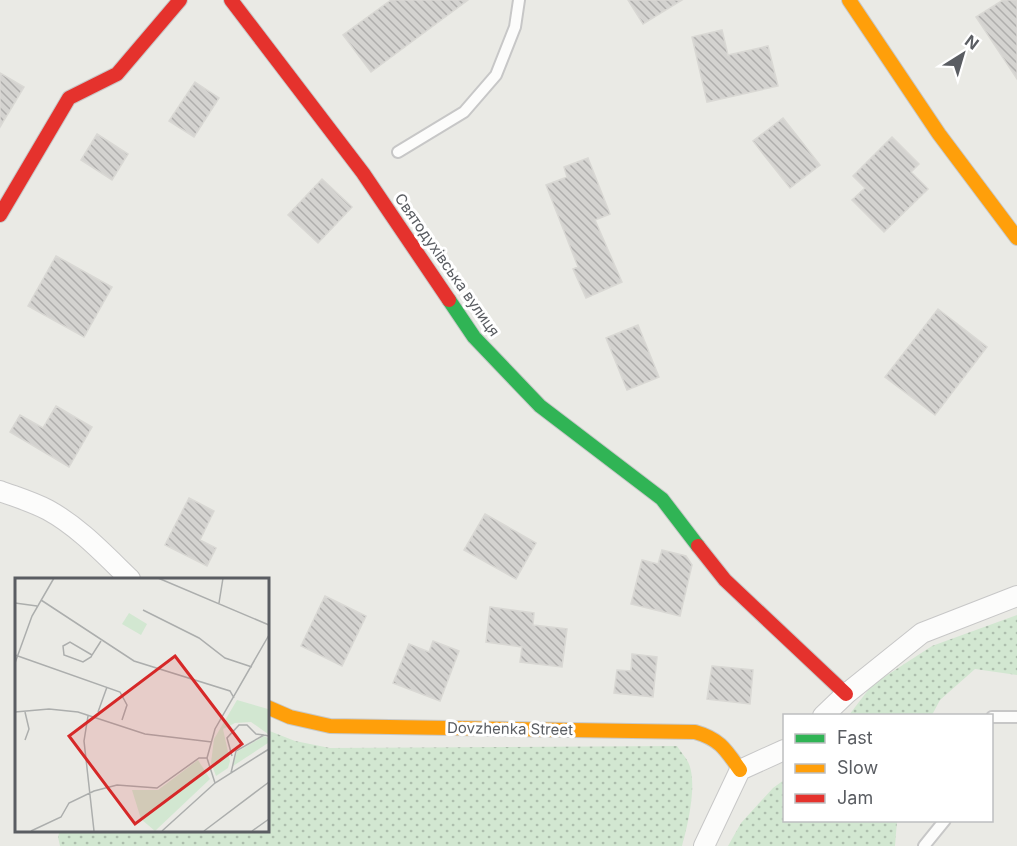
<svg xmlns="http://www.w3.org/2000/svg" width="1017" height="846" font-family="Inter,sans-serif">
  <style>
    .grass { fill: url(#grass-dots) }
    .building { fill: url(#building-back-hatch); stroke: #d9d8d4; stroke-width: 1.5 }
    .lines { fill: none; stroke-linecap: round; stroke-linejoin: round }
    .lane-casing { stroke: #c7c7c7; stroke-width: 14 }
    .street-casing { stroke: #c7c7c7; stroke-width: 22 }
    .fast-casing { stroke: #c7c8c8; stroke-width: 16 }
    .slow-casing { stroke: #c7c8c8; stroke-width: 16 }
    .jam-casing { stroke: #c7c8c8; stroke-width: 16 }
    .lane { stroke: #fcfcfb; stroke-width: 10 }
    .street { stroke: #fcfcfb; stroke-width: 20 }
    .fast { stroke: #30b455; stroke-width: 14 }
    .slow { stroke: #ff9f0a; stroke-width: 14 }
    .jam { stroke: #e5322d; stroke-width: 14 }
    .labels { text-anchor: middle; stroke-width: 6; stroke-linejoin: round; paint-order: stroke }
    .street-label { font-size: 15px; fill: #5a5d62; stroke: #fff }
    .inset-road { fill: none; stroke: #acaead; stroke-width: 1.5 }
    .view { fill: #d62828; fill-opacity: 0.15; stroke: #d62828; stroke-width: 3 }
    .inset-edge { fill: none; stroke: #5a5d62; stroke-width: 3 }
  </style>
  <defs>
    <pattern id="grass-dots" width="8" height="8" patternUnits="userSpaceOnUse" patternTransform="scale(1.5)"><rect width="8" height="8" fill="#d2e7d1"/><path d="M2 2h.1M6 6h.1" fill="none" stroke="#adbead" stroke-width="1.8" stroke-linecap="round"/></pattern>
    <pattern id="building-back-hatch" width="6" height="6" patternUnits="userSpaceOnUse" patternTransform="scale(1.5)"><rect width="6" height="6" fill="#d4d3d0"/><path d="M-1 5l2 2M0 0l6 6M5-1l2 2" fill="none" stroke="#afaeac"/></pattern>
  </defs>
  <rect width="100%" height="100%" fill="#eaeae5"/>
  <!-- grass -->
  <path class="grass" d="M 1017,615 L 1017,675 L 975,669 L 940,700 L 932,715 L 849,715 L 872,685 L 932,646 Z
    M 267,730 L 295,741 L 330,748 L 677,746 C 680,751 685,756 688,762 C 698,781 688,825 682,846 L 60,846 L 58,837 L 60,830 L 267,830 Z
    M 784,780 L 784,820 L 897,821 L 895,846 L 728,846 L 741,823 L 773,788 Z"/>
  <!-- building -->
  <path class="building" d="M 391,0 L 468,0 L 371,72 L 343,35 Z
    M 628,0 L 682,0 L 643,24 Z
    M 1003,0 L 1017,0 L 1017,79 L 976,17 Z
    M 722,30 L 728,55 L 768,46 L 778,86 L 707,102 L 692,37 Z
    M 0,73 L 24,87 L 0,127 Z
    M 195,82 L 219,98 L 194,137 L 169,121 Z
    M 783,118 L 820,165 L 790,188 L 753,141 Z
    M 97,134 L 128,154 L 112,180 L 81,160 Z
    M 892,137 L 919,164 L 911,172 L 928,189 L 884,232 L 852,200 L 865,188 L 853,176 Z
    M 588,158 L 610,214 L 595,220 L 622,282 L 586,298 L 573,269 L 578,267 L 546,185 L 567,177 L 564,167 Z
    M 322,179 L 352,207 L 318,243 L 288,215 Z
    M 56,256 L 112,287 L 84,337 L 28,306 Z
    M 938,309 L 987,347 L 935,415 L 885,377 Z
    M 638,325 L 659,377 L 627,390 L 606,338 Z
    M 56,406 L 92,427 L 69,467 L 10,432 L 20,415 L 43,428 Z
    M 189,498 L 214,511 L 200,540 L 216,548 L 207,566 L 165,545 Z
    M 485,514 L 536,543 L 516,579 L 464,550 Z
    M 662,550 L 686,556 L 692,565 L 680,616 L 631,604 L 642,560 L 658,564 Z
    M 325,596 L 366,616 L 342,666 L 301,646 Z
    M 490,607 L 534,613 L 533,625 L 567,629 L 562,667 L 520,662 L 522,647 L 486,642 Z
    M 433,641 L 459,651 L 440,701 L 393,683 L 409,644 L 429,652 Z
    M 632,654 L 657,657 L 653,697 L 614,693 L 617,670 L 631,671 Z
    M 712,666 L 753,670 L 750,704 L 707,699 Z"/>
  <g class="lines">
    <defs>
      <path id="lane" d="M 398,152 L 464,112 L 496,75 L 515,27 L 519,0
        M 992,717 L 1017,717
        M 924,846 L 945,820"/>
      <path id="street" d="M 0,491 C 16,497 33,502 48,510 C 79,527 104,554 130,579
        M 823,716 L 846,694 L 922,633 L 1017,596
        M 704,846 L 740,770 L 784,750"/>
      <path id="fast" d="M 449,300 L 474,337 L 540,406 L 662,499 L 698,546"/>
      <path id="slow" d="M 849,0 L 939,134 L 1017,238
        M 267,707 L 290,717 L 330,726 L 695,732 C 720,739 726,750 740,770"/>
      <path id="jam" d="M 231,0 L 363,173 L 449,300
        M 0,215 L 69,98 L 117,74 L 180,0
        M 698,546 L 725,580 L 846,694"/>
    </defs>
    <!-- lane casing -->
    <use href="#lane" class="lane-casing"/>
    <!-- street casing -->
    <use href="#street" class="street-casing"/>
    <!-- fast casing -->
    <use href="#fast" class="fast-casing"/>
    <!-- slow casing -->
    <use href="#slow" class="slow-casing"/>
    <!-- jam casing -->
    <use href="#jam" class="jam-casing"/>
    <!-- lane -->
    <use href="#lane" class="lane"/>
    <!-- street -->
    <use href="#street" class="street"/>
    <!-- fast -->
    <use href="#fast" class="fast"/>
    <!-- slow -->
    <use href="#slow" class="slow"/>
    <!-- jam -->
    <use href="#jam" class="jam"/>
  </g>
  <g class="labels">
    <!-- street labels -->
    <g class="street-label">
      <text transform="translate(447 265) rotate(55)" y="5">Святодухівська вулиця</text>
      <text transform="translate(510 729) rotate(1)" y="5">Dovzhenka Street</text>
    </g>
  </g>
  <!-- overview -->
  <g transform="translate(15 578)">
    <rect width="254" height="254" fill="#eaeae5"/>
    <path d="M 222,122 L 253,131 L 253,156 L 236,144 L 220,145 L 208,151 L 215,183 L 213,190 L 201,198 L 196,185 L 199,161 ZM 249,158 L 253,160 L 253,165 L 218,188 L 222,174 ZM 183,182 L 195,201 L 140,253 L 126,241 L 117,212 L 143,212 Z" fill="#d2e7d1"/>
    <path d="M 114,35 L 132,46 L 126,57 L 107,46 Z" fill="#d2e7d1"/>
    <path class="inset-road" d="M 143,0 L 254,47M 26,22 L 119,83 L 215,113 L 219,120M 0,25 L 22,28M 204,25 L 208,0M 128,32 L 184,60 L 210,80 L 237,89M 0,77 L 105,114 L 112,127 L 107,142M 77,77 L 55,64 L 48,68 L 49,77 L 68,84 L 76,79 L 77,77 L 86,63M 0,85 L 17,38 L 39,0M 0,134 L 34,131 L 63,134 L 130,156 L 197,164M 83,134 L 92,109M 73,138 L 69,163 L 79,253M 10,162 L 14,151 L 10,134M 217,178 L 212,160 L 224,147 L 232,147 L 241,156 L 249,157M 216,195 L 221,173 L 249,157 L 254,158M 200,205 L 192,180 L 200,151 L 254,57M 16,253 L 46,239 L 54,225 L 79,213 L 102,207 L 142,210 L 184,180 L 192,180M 147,253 L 200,205 L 254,171M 189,253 L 254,204M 237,253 L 254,241"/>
    <path class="view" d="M 160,78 L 227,166 L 120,246 L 54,158 Z"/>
    <rect width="254" height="254" class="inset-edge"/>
  </g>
  <!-- legend -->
  <rect x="783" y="714" width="210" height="108" fill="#ffffff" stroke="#bdbec0" stroke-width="1.5"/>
  <rect x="795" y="734" width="30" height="9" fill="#30b455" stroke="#bdbec0" stroke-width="1.5"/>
  <text x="837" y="744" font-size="18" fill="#5a5d62">Fast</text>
  <rect x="795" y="764" width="30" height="9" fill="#ff9f0a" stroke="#bdbec0" stroke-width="1.5"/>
  <text x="837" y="774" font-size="18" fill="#5a5d62">Slow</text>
  <rect x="795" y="794" width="30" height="9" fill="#e5322d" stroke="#bdbec0" stroke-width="1.5"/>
  <text x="837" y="804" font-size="18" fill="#5a5d62">Jam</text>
  <!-- north arrow -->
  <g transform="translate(963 54) rotate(37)" stroke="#ffffff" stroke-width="4.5" paint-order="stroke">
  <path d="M0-4.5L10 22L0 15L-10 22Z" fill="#5a5d62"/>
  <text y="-9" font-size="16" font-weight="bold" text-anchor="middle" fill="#5a5d62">N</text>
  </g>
</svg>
